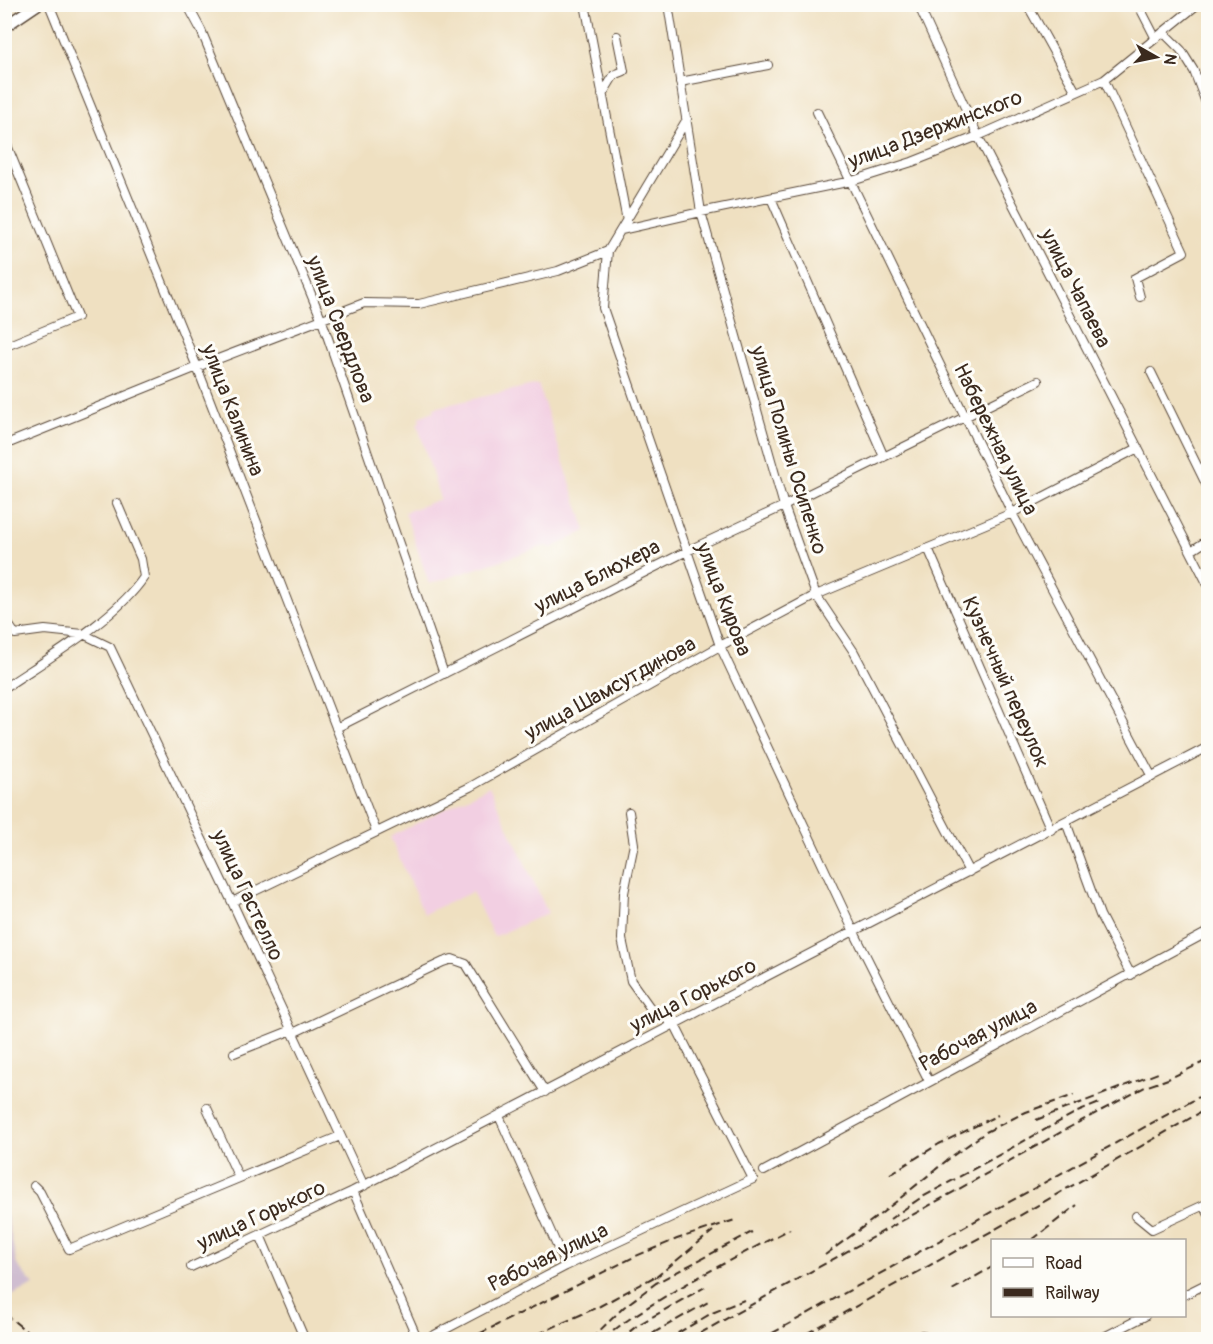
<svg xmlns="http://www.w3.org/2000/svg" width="1213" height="1344" font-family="Pangolin,sans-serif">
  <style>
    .built { fill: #f2cfe2 }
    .industrial { fill: #cfbdd0 }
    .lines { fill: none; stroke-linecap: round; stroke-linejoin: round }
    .minor-casing { stroke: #564536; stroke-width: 10 }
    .major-casing { stroke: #564536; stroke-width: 13 }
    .minor { stroke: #fff; stroke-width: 8 }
    .major { stroke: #fff; stroke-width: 10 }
    .rail { stroke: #3b2a1e; stroke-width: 2; stroke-dasharray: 9 4.5; stroke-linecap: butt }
    .labels { text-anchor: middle; stroke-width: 6; stroke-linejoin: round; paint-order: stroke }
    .street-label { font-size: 21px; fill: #3b2a1e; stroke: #fdfcf7 }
  </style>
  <rect width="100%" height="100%" fill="#fdfcf7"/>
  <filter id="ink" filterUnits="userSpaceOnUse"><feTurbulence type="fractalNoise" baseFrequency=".0167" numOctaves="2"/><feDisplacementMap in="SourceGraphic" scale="12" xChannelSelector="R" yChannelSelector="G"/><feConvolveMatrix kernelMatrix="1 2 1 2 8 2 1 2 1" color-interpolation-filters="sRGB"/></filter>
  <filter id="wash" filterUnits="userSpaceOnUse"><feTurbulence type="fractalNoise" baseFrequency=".008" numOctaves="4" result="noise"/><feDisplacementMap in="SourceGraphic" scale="24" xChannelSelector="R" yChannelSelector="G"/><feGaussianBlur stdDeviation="1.35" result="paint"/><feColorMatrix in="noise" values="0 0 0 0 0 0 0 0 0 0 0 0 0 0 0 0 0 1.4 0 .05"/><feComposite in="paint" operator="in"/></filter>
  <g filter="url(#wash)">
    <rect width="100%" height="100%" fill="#efe0c1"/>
    <!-- built -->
    <path class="built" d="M 538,384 L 586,531 L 552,548 L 545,546 L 429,584 L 405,512 L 440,499 L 417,423 L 420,422 L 419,417 L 434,411 L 434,408 Z
      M 489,786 L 548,913 L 494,937 L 472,892 L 424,914 L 390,837 Z"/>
    <!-- industrial -->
    <path class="industrial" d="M 4,1202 L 17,1265 L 34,1285 L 5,1299 Z"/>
  </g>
  <g filter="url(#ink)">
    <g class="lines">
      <defs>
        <path id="minor" d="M 49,4 L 197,367 L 376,831
          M 187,4 L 201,30 L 321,318 L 444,674
          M 585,4 L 627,221
          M 668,4 L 701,212 L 784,506 L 816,595 L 854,652 L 969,872
          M 918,4 L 978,136 L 1208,585
          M 1027,4 L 1076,92
          M 1138,4 L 1155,37
          M 1163,32 L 1181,50 L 1194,71 L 1208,108
          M 1104,80 L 1184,252 L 1135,278 L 1140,297
          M 680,82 L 768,65
          M 602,95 L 614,75 L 624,71 L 617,36
          M 817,112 L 1012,513 L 1152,777
          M 687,119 L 608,251 L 603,308 L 720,646 L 854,932 L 929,1081
          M 4,138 L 77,317 L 4,347
          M 771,198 L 884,457
          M 621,230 L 701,212 L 852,181 L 912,162 L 978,136 L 1104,80 L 1198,4
          M 1151,372 L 1208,488
          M 4,445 L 197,367 L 364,303 L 419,304 L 558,271 L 608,251
          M 928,548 L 1051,830
          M 1191,551 L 1208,540
          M 4,618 L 15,634 L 45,630 L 83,634 L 110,647 L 232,902 L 364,1186
          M 4,688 C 47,659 116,619 144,577 L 141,559 L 117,503
          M 336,728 L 687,551 L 784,506 L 1038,381
          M 1066,822 L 1100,915 L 1131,975
          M 232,902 L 470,787 L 720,646 L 816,595 L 1012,513 L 1138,448
          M 293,1033 L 443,962 L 452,959 L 466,964 L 545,1092
          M 234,1053 L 292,1030
          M 207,1108 L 239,1178
          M 499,1116 L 566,1266
          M 764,1171 L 1208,932
          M 34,1186 L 40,1192 L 69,1249 L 340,1136
          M 353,1191 L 418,1340
          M 1136,1216 L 1152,1229 L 1204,1205 L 1208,1213
          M 260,1235 L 305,1340
          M 191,1267 L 353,1191 L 1208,747
          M 1184,1295 L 1208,1283
          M 425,1340 L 566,1266 L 753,1179 L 675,1025 L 651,1009 L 631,981 L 622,939 L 624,893 L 634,844 L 629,812
          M 915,1340 L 922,1335
          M 1098,1340 L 1145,1316"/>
        <path id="major" d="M 4,27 L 38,4"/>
      </defs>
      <!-- minor casing -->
      <use href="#minor" class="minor-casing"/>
      <!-- major casing -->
      <use href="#major" class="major-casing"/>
      <!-- minor -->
      <use href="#minor" class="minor"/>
      <!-- major -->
      <use href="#major" class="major"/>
      <!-- rail -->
      <path class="rail" d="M 1036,1120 L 1158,1073
        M 890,1174 L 939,1144 L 998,1115
        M 890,1219 L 919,1199 L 1075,1113 L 1102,1102
        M 1032,1240 L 1077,1205
        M 825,1255 L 882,1213 L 951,1157 L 986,1132 L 1026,1112 L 1074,1095
        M 655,1278 L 713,1231
        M 952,1290 L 992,1267
        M 4,1313 L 37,1340
        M 467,1340 L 636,1256 L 677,1239 L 735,1220
        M 525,1340 L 600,1306 L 654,1277
        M 590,1340 L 624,1307 L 656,1283 L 752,1232
        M 603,1340 C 623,1321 648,1307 671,1293 C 710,1270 750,1250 790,1229
        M 619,1340 L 638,1325 L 705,1287
        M 641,1340 L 710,1301
        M 666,1340 L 712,1313 L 744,1300
        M 688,1340 L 1072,1126 L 1145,1087 L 1168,1079 L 1208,1060
        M 760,1340 L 1208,1092
        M 795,1340 L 1019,1216 L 1208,1108"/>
    </g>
  </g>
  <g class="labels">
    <!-- street labels -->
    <g class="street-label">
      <text transform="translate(935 129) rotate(-21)" y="7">улица Дзержинского</text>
      <text transform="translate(1076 288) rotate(63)" y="7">улица Чапаева</text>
      <text transform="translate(341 329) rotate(69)" y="7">улица Свердлова</text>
      <text transform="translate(233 410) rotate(69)" y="7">улица Калинина</text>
      <text transform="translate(996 439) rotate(64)" y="7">Набережная улица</text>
      <text transform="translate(789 450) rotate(73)" y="7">улица Полины Осипенко</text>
      <text transform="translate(597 576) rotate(-27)" y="7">улица Блюхера</text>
      <text transform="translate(724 599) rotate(69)" y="7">улица Кирова</text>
      <text transform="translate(1006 682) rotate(66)" y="7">Кузнечный переулок</text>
      <text transform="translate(610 688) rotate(-29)" y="7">улица Шамсутдинова</text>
      <text transform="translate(248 895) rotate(65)" y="7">улица Гастелло</text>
      <text transform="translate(693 995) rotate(-27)" y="7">улица Горького</text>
      <text transform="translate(978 1035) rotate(-28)" y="7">Рабочая улица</text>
      <text transform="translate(261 1215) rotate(-25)" y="7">улица Горького</text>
      <text transform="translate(548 1257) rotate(-26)" y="7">Рабочая улица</text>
    </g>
  </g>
  <!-- margin -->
  <rect width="1213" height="1344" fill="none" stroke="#fdfcf7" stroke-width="24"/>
  <!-- legend -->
  <rect x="991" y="1239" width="195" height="78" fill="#fdfcf7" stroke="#afa8a0" stroke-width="1.5"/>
  <rect x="1003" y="1258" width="30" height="9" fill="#ffffff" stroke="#afa8a0" stroke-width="1.5"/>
  <text x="1045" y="1269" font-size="18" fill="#3b2a1e">Road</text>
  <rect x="1003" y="1288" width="30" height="9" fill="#3b2a1e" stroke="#afa8a0" stroke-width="1.5"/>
  <text x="1045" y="1299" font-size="18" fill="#3b2a1e">Railway</text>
  <!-- north arrow -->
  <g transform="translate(1156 57) rotate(99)" stroke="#fdfcf7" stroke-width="4.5" paint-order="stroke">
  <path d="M0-4.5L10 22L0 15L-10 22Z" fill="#3b2a1e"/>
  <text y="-9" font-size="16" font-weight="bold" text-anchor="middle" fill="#3b2a1e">N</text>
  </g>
</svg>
